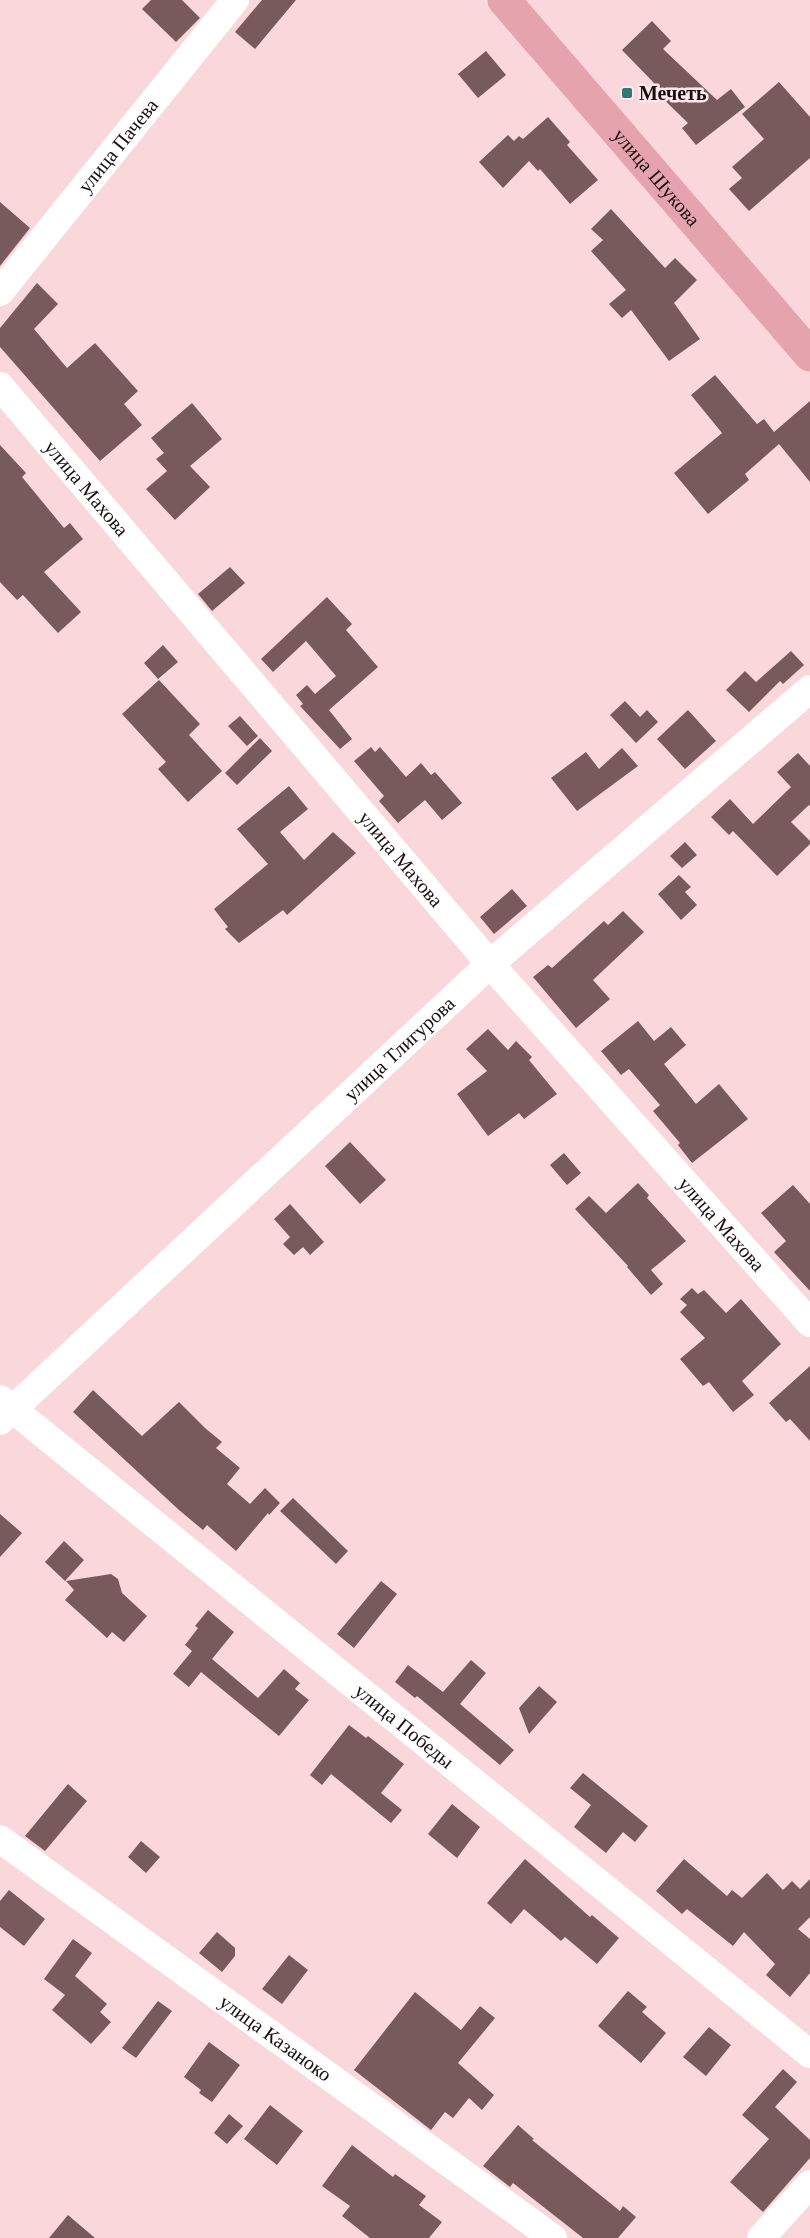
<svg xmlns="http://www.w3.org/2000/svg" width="810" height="2238" font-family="'Times New Roman',serif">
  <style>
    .building { fill: #785a5d }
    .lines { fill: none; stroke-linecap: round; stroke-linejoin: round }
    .minor { stroke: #fff; stroke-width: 28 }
    .major { stroke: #e5a3ae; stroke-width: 33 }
    .poi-dot { fill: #2f7875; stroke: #fee8ea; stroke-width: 2 }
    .labels { text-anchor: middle; stroke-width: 5; stroke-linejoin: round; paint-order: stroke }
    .poi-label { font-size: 20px; font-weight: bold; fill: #190e0f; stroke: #fee8ea; text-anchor: start }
    .street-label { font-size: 20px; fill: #190e0f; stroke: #fee8ea }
  </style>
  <rect width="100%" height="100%" fill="#fad7da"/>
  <!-- building -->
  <path class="building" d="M 151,0 L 182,0 L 200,18 L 176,42 L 142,9 Z
    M 262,0 L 296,0 L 255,49 L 235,32 Z
    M 652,21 L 671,41 L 663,49 L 717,100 L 731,89 L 745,107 L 696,145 L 682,128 L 688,123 L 650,86 L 654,83 L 622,50 Z
    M 486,51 L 506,75 L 478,98 L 458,74 Z
    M 779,82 L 810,117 L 810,158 L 749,211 L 729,189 L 742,178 L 732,167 L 764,139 L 742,114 Z
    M 548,117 L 570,142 L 567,145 L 598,180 L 570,204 L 540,169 L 538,171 L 529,161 L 503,188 L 479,162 L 508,135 L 514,141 L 519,136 L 523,139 Z
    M 0,202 L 30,228 L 0,266 Z
    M 611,209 L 665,268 L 675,258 L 697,280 L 674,303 L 700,339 L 669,361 L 631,310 L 622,318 L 609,304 L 626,290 L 591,251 L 603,240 L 591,229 Z
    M 37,283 L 58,304 L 34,329 L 67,368 L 95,343 L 138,391 L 124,404 L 142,425 L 100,461 L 0,347 L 0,328 Z
    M 715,375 L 757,424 L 764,419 L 774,432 L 810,401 L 810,482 L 779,444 L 745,474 L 749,480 L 708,514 L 674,473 L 722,433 L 691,395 Z
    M 192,403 L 222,439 L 190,466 L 210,487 L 175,520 L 146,489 L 167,471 L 156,459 L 164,453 L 151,438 Z
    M 0,445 L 26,473 L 22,477 L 64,528 L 70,523 L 83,539 L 44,572 L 81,612 L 58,633 L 23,595 L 17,600 L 0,582 Z
    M 230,567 L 245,583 L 212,611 L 198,594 Z
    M 327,597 L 352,624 L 346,630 L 378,667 L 329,710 L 352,739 L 340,749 L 300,706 L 303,704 L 296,695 L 307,685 L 315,694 L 336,676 L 306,641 L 273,672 L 261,659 Z
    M 163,645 L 178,662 L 158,679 L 144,663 Z
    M 791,651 L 804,665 L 783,684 L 780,681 L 749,712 L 726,690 L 745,671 L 756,682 Z
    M 159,680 L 200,724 L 189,735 L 222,771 L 188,802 L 158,769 L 166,762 L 122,714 Z
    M 625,701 L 640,717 L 647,710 L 658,722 L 636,743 L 610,715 Z
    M 688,710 L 716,741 L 685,769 L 657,739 Z
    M 240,716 L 258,736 L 247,746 L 228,726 Z
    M 260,738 L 272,751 L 237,785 L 225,773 Z
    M 371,747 L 375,752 L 380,747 L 406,777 L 421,763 L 431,775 L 435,772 L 462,803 L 442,820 L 425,800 L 398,823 L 379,801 L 384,796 L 354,761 Z
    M 622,748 L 638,766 L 577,811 L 551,778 L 586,752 L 599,769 Z
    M 798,753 L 810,766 L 810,806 L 809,805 L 791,822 L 810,841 L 810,844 L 777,876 L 733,831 L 729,835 L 711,817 L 730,799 L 753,824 L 791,787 L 777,772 Z
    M 289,786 L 308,809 L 280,832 L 304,860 L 333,832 L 356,853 L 287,915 L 283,910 L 239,943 L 225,929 L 228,927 L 214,909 L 268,864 L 237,829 Z
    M 685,842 L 697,855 L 682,868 L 670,856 Z
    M 679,875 L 691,887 L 685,892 L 697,905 L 681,920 L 658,894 Z
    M 512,889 L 527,906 L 494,934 L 480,917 Z
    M 623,911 L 644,932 L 593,980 L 610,999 L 576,1028 L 533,977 L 548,965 L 552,968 L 604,921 L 608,925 Z
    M 638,1021 L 654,1041 L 671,1027 L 686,1045 L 664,1064 L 696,1104 L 719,1084 L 748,1119 L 692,1163 L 678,1145 L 680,1143 L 653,1111 L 660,1105 L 629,1069 L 621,1075 L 601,1051 Z
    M 488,1029 L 508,1050 L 516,1041 L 532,1057 L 529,1060 L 557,1094 L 524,1119 L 519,1113 L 488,1136 L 457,1094 L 487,1071 L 466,1049 Z
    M 350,1142 L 386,1180 L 360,1204 L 325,1166 Z
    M 564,1153 L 581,1173 L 567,1185 L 550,1165 Z
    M 638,1183 L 649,1195 L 647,1198 L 686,1241 L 651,1270 L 663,1284 L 651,1295 L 627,1267 L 628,1266 L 575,1209 L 589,1196 L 606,1213 Z
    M 793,1185 L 810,1204 L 810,1291 L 774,1252 L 786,1241 L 761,1213 Z
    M 290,1204 L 324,1242 L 310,1255 L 303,1247 L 294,1255 L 283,1244 L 290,1237 L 274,1219 Z
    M 692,1288 L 698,1294 L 704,1290 L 726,1313 L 741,1299 L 781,1344 L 742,1381 L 754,1395 L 733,1412 L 709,1382 L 703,1386 L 680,1359 L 705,1338 L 680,1312 L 687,1305 L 680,1299 Z
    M 810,1366 L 810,1441 L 790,1419 L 786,1422 L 769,1403 Z
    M 93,1390 L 142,1436 L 179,1402 L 205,1428 L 222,1442 L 216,1448 L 240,1468 L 227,1484 L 250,1504 L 265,1488 L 280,1503 L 269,1515 L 268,1513 L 236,1551 L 207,1525 L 203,1530 L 179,1510 L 73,1412 Z
    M 293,1498 L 348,1551 L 336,1564 L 280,1511 Z
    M 0,1514 L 22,1533 L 0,1557 Z
    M 64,1541 L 84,1560 L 65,1581 L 45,1562 Z
    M 111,1574 L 118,1579 L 122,1593 L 147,1616 L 124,1642 L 112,1632 L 107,1638 L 65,1600 L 74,1590 L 66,1581 Z
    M 381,1581 L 397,1594 L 354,1648 L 337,1634 Z
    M 208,1610 L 234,1632 L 212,1659 L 258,1698 L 284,1669 L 300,1683 L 295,1689 L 309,1700 L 279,1736 L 201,1672 L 189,1687 L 173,1674 L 192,1651 L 185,1645 L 198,1628 L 195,1626 Z
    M 471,1660 L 486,1673 L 460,1704 L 514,1750 L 500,1765 L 417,1696 L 415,1698 L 395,1682 L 408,1665 L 443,1692 Z
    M 539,1686 L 557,1702 L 529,1734 L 519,1708 Z
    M 349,1725 L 366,1738 L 368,1736 L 404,1764 L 381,1793 L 402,1810 L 391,1823 L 331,1774 L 322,1785 L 310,1775 Z
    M 583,1773 L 648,1826 L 635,1842 L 623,1832 L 606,1853 L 574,1827 L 591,1805 L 570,1788 Z
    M 68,1784 L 87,1801 L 45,1851 L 25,1836 Z
    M 452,1804 L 480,1827 L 457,1858 L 428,1834 Z
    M 141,1841 L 160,1857 L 146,1873 L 128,1857 Z
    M 525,1859 L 590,1917 L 592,1915 L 619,1938 L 597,1964 L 565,1937 L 561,1941 L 524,1909 L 511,1924 L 487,1903 Z
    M 684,1859 L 727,1896 L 732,1890 L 742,1898 L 767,1873 L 783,1890 L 792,1881 L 800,1889 L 810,1879 L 810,1917 L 798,1929 L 810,1939 L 810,1973 L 790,1997 L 766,1975 L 775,1964 L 744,1932 L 733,1946 L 687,1909 L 682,1914 L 656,1891 Z
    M 9,1890 L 45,1919 L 24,1946 L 0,1927 L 0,1901 Z
    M 217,1932 L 235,1948 L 235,1956 L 222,1972 L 199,1953 Z
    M 73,1939 L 92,1953 L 75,1976 L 107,2004 L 100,2012 L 111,2022 L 91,2044 L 52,2010 L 65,1995 L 44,1979 Z
    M 289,1955 L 308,1970 L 282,2004 L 262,1989 Z
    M 628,1991 L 647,2007 L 642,2012 L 666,2033 L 641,2063 L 598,2026 Z
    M 415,1992 L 461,2030 L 480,2006 L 495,2018 L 458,2063 L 494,2095 L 482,2110 L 469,2098 L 453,2118 L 445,2112 L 431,2130 L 354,2070 Z
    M 158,2001 L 172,2011 L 136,2058 L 122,2048 Z
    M 709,2027 L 731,2045 L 706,2076 L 683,2057 Z
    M 209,2042 L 240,2065 L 212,2102 L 199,2093 L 201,2090 L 184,2077 Z
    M 783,2069 L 797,2082 L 775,2107 L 810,2140 L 810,2158 L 763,2212 L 730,2182 L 769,2139 L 742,2115 Z
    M 270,2105 L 303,2131 L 277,2165 L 244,2139 Z
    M 229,2114 L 243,2126 L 227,2144 L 214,2133 Z
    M 518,2125 L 534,2139 L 532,2140 L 620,2211 L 623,2206 L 636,2217 L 618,2238 L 583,2238 L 513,2183 L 510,2187 L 483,2166 Z
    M 352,2145 L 393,2177 L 395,2174 L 426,2196 L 419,2205 L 442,2222 L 429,2238 L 370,2238 L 342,2216 L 350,2206 L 322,2186 Z
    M 68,2215 L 95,2238 L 49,2238 Z"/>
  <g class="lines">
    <!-- minor -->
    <g class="minor">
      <path id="s1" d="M 0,292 L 235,0"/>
      <path id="s2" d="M 0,386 L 490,964 L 810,1323"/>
      <path id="s3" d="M 0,1399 L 810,2054"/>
      <path id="s4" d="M 0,1421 L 490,964 L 810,689"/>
      <path id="s5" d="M 0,1839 L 553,2238"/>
      <path d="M 761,2238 L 810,2184"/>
    </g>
    <!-- major -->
    <path class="major" id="s6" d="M 504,0 L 810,355"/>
  </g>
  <!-- markers -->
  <rect class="poi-dot" x="621" y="87" width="12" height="12" rx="3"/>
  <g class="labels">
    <!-- poi labels -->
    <g class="poi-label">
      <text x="639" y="100">Мечеть</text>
    </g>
    <!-- street labels -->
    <g class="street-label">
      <text dy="7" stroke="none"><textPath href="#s1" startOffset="188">улица Пачева</textPath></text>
      <text dy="7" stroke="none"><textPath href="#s6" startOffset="234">улица Шукова</textPath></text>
      <text dy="7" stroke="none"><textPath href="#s2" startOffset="134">улица Махова</textPath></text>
      <text dy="7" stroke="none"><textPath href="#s2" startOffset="620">улица Махова</textPath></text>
      <text dy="7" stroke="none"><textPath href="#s4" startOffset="546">улица Тлигурова</textPath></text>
      <text dy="7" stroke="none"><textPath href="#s2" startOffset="1106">улица Махова</textPath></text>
      <text dy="7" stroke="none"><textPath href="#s3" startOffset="520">улица Победы</textPath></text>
      <text dy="7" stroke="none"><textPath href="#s5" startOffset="340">улица Казаноко</textPath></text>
    </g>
  </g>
</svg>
